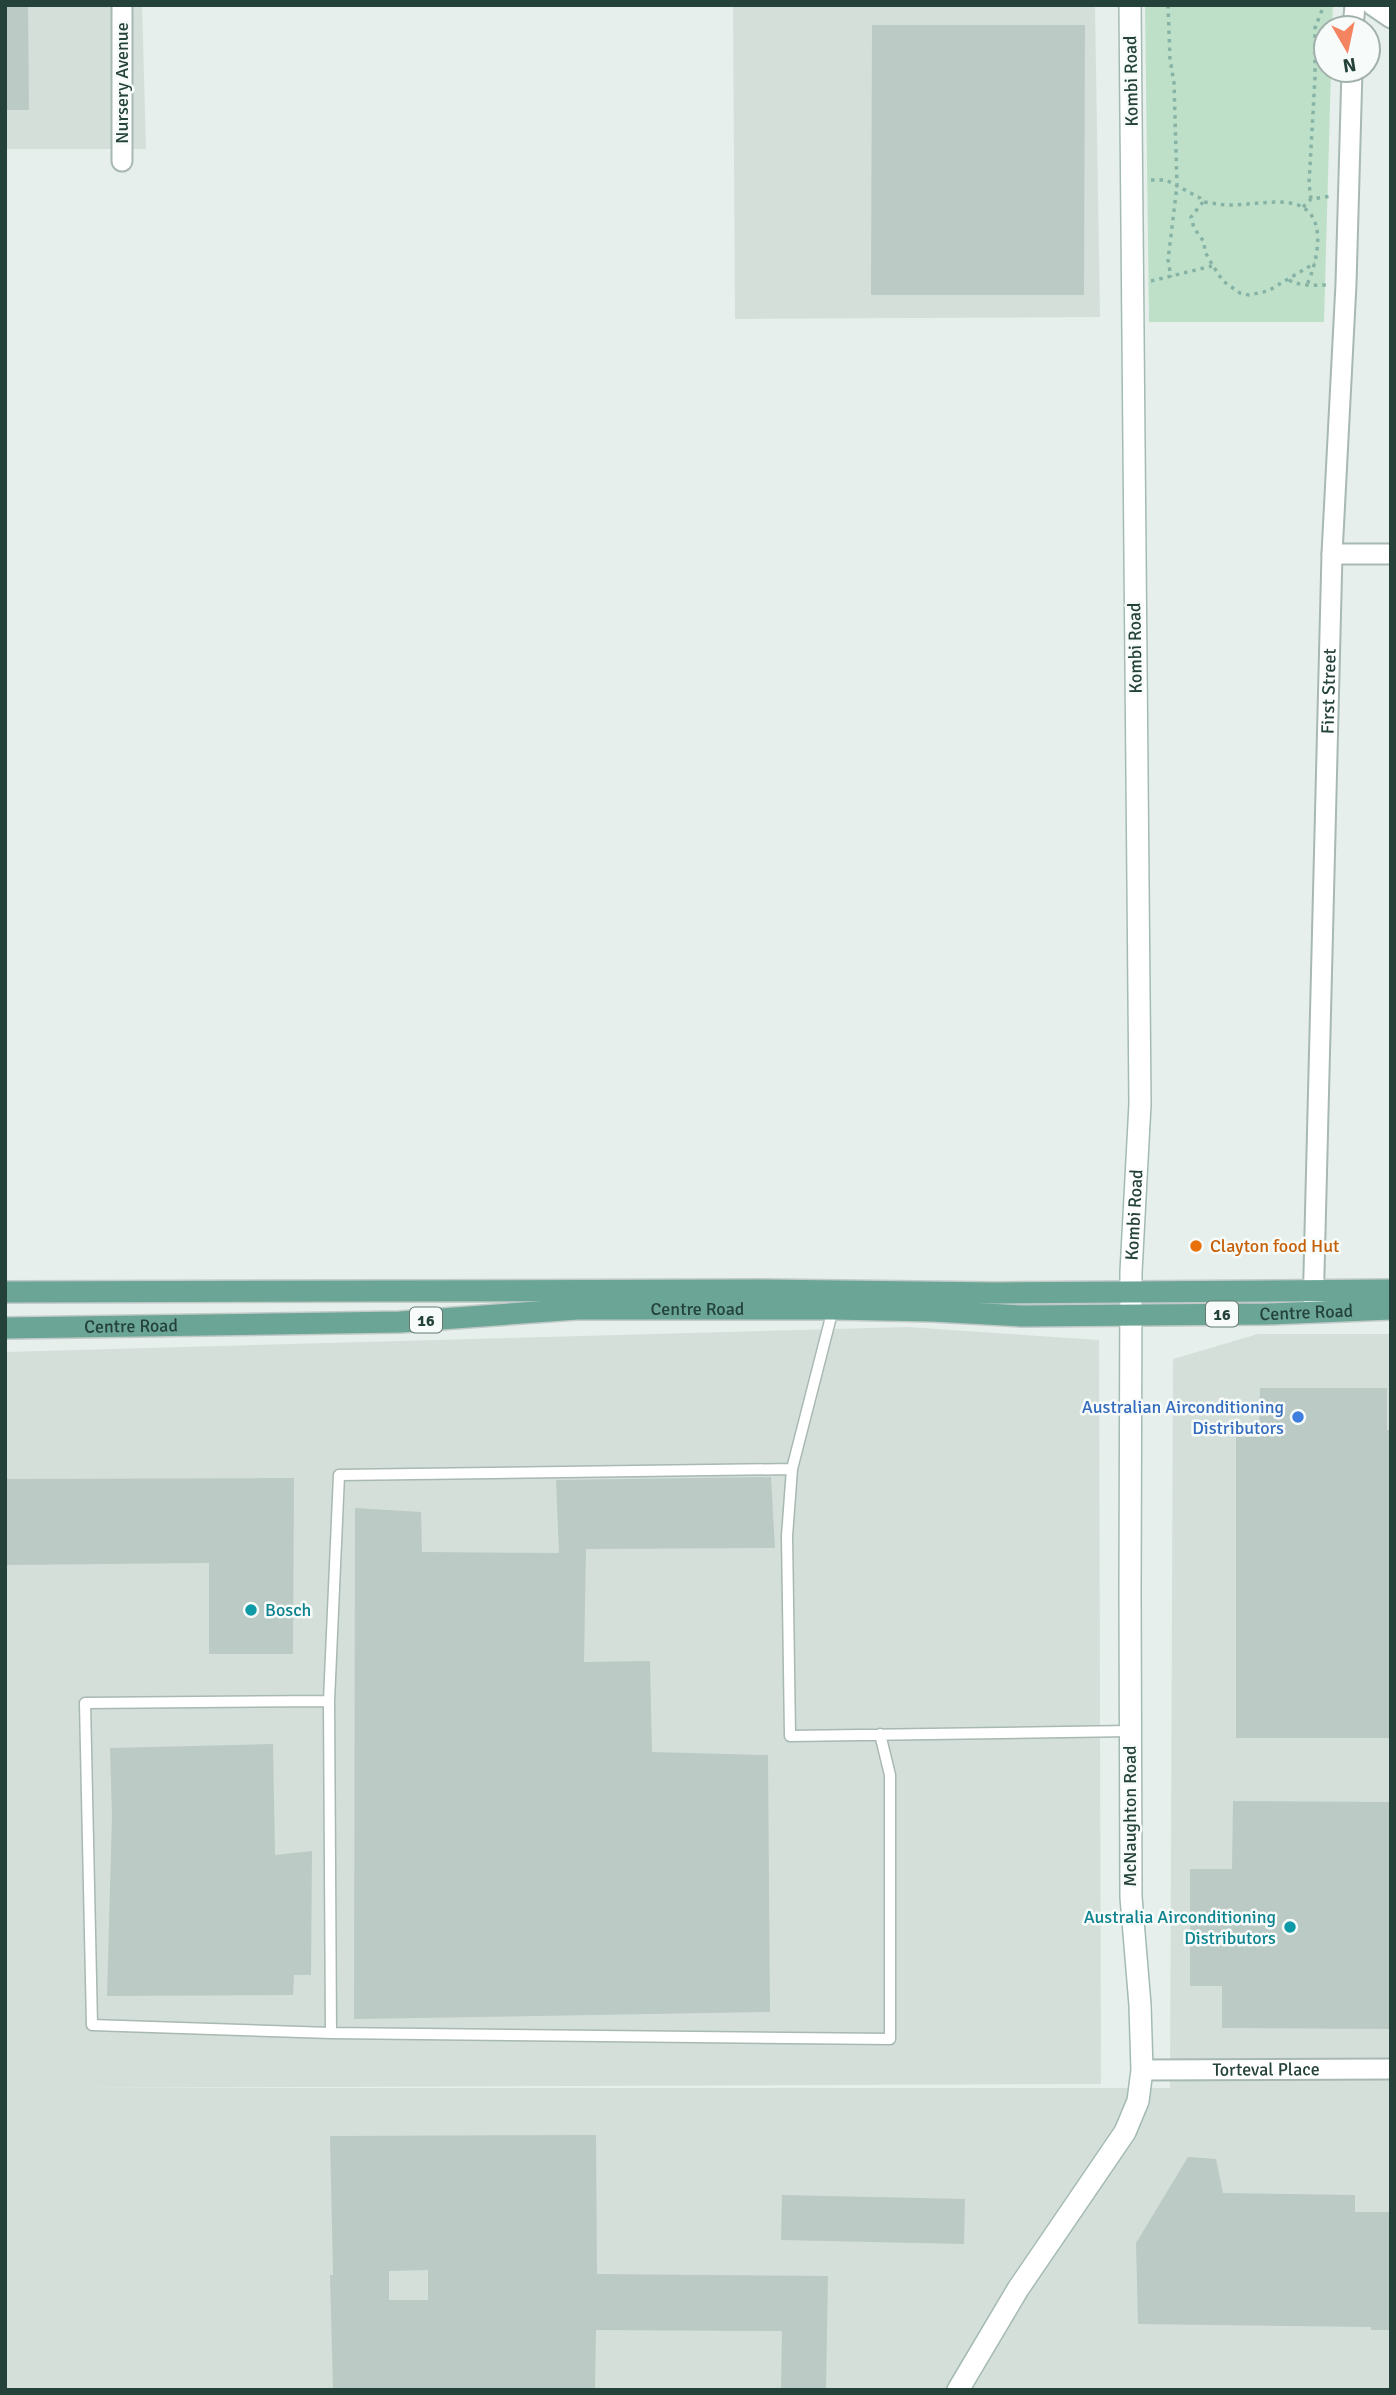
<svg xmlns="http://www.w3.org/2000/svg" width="1396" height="2395" font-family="Signika,sans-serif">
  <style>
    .built { fill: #d4dfda }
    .green { fill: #bfe0c8 }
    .building { fill: #bbcac4; fill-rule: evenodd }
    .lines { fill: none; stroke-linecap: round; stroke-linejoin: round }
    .lane-casing { stroke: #a8b8b2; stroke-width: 13 }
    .street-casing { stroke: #a8b8b2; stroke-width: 23 }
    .secondary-casing { stroke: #a4bbb3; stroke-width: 24 }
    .primary-casing { stroke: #c2cac8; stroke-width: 24 }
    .path { stroke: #86b3a5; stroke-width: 3.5; stroke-dasharray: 3.5 5; stroke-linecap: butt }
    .lane { stroke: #fff; stroke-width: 10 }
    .street { stroke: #fff; stroke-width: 19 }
    .secondary { stroke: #fff; stroke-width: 21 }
    .primary { stroke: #6aa596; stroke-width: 21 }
    .food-dot { fill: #e8710a; stroke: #f7fbf9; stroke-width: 2.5 }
    .shop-dot { fill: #3f7fe0; stroke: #f7fbf9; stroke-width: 2.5 }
    .culture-dot { fill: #0f9aa8; stroke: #f7fbf9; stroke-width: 2.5 }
    .labels { text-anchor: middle; stroke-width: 5; stroke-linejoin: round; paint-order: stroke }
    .shield { fill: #f7fbf9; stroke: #637a73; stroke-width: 2 }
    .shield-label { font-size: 16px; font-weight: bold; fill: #24423a }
    .street-label { font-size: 18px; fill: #24423a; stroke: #f7fbf9 }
    .food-label { font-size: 18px; fill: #c56008; stroke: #f7fbf9; text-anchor: start }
    .shop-label { font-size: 18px; fill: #366cbe; stroke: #f7fbf9; text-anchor: end }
    .culture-label { font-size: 18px; fill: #0d838f; stroke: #f7fbf9; text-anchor: start }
  </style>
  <rect width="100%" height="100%" fill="#e6efeb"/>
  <!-- built -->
  <path class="built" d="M 5,5 L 142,5 L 146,149 L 5,149 Z
    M 733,5 L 1095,5 L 1100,317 L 735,319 Z
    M 907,1327 L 1099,1340 L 1101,2084 L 65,2088 L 1170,2088 L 1173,1359 L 1258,1334 L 1391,1334 L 1391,2390 L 5,2390 L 5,1352 Z"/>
  <!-- green -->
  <path class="green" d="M 1145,5 L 1333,5 L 1332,28 L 1326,28 L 1326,70 L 1331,70 L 1324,322 L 1149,322 Z"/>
  <!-- building -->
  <path class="building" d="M 5,5 L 28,5 L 29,110 L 5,110 Z
    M 872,25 L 1085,25 L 1084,295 L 871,295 Z
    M 1260,1388 L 1387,1388 L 1387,1430 L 1391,1430 L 1391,1738 L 1236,1738 L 1236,1437 L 1259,1437 Z
    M 771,1477 L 775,1548 L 586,1549 L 584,1662 L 650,1661 L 652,1752 L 768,1755 L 770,2012 L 354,2019 L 355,1508 L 421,1512 L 422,1552 L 559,1553 L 556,1480 Z
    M 294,1478 L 293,1654 L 209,1654 L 209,1563 L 5,1565 L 5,1479 Z
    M 273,1744 L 275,1855 L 312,1851 L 311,1975 L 294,1975 L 293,1995 L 107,1996 L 112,1816 L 110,1748 Z
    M 1233,1801 L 1391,1802 L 1391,2029 L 1222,2028 L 1222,1986 L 1190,1986 L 1190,1869 L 1232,1869 Z
    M 596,2135 L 597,2274 L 828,2276 L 826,2390 L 781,2390 L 782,2331 L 596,2330 L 595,2390 L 333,2390 L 330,2275 L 333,2275 L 330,2136 ZM 428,2270 L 428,2300 L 389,2300 L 389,2271 Z
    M 1188,2157 L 1216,2159 L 1223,2193 L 1355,2195 L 1355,2212 L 1391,2212 L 1391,2330 L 1371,2330 L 1371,2327 L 1138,2324 L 1136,2243 Z
    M 782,2195 L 965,2199 L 964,2244 L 781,2240 Z"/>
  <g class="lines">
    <defs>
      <path id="lane" d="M 833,1309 L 792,1469 L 787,1536 L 790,1736 L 1130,1731
        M 792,1469 L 339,1475 L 329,1701 L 331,2033 L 890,2039 L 890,1775 L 880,1734
        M 329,1701 L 85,1703 L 92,2025 L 331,2033"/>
      <g id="street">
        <path d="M 1372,5 L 1391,18"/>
        <path d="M 1353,28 L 1355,5"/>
        <path d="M 122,161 L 122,5"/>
        <path d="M 1332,554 L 1391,554"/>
        <path id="s1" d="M 1313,1312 L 1332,554 L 1346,284 L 1352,70"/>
        <path id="s2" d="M 1142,2070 L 1391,2069"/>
      </g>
      <g id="secondary">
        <path id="s3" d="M 958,2390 L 1018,2289 L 1125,2132 L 1138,2101 L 1142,2070 L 1140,2005 L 1131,1897 L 1130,1592 L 1131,1272 L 1140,1104 L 1130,5"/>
      </g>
      <g id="primary">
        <path d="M 5,1292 L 760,1290 L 997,1293 L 1391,1290"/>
        <path id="s4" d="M 5,1328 L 400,1322 L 577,1309 L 833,1309 L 933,1311 L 1022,1316 L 1268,1314 L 1391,1309"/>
      </g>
    </defs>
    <!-- lane casing -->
    <use href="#lane" class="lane-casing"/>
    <!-- street casing -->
    <use href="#street" class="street-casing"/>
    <!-- secondary casing -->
    <use href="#secondary" class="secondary-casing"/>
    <!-- primary casing -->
    <use href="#primary" class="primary-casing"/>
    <!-- path -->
    <path class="path" d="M 1168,5 L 1170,59 L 1174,83 L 1177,186 L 1168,260 L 1171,277
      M 1151,180 L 1166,180 L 1200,198 L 1203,202 C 1213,203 1221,205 1230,205 C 1250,205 1271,200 1290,203 C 1330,209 1318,260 1307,285
      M 1311,199 L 1309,184 L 1315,77 L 1315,28 L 1324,5
      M 1203,202 L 1191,217 L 1194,228 L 1204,242 L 1205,252 L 1213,266 L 1223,281 L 1240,293 L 1249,295 L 1268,291 L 1315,263
      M 1303,207 L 1311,199 L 1332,196
      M 1289,280 C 1301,287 1316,285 1329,285
      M 1151,281 L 1212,266"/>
    <!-- lane -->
    <use href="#lane" class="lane"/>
    <!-- street -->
    <use href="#street" class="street"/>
    <!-- secondary -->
    <use href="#secondary" class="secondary"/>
    <!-- primary -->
    <use href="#primary" class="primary"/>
  </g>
  <!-- markers -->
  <circle class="food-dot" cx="1196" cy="1246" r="7"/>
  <circle class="shop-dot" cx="1298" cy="1417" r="7"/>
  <g class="culture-dot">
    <circle cx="251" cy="1610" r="7"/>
    <circle cx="1290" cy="1927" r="7"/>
  </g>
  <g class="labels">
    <!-- shield labels -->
    <g class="shield">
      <rect x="1206" y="1301.5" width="32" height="25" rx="5"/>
      <rect x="410" y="1307.5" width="32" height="25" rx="5"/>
    </g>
    <g class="shield-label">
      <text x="1222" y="1320">16</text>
      <text x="426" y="1326">16</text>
    </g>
    <!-- street labels -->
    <g class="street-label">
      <text transform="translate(1131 81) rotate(-91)" y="6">Kombi Road</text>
      <text transform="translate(122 83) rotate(-90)" y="6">Nursery Avenue</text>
      <text transform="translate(1135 648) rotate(-91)" y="6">Kombi Road</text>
      <text dy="6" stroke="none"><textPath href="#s1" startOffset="621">First Street</textPath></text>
      <text dy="6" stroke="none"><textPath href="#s3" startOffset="1228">Kombi Road</textPath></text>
      <text dy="6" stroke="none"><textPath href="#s4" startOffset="693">Centre Road</textPath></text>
      <text dy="6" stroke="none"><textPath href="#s4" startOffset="1302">Centre Road</textPath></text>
      <text dy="6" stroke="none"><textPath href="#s4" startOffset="126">Centre Road</textPath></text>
      <text transform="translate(1130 1816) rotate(-90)" y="6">McNaughton Road</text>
      <text dy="6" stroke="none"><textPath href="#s2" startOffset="124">Torteval Place</textPath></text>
    </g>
    <!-- food labels -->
    <g class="food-label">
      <text x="1210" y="1252">Clayton food Hut</text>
    </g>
    <!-- shop labels -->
    <g class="shop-label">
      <text x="1284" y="1413">Australian Airconditioning<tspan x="1284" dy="21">Distributors</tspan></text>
    </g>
    <!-- culture labels -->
    <g class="culture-label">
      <text x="265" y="1616">Bosch</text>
      <text x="1276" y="1923" text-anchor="end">Australia Airconditioning<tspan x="1276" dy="21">Distributors</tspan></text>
    </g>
  </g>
  <!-- border -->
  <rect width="1396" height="2395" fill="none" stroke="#24423a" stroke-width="14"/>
  <!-- north arrow -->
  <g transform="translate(1347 49) rotate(171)"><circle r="33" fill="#f7fbf9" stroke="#a3b1ad" stroke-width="2"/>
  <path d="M0-5L12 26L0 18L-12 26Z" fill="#f4845f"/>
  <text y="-10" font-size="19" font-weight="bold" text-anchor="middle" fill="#24423a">N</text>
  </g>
</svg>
